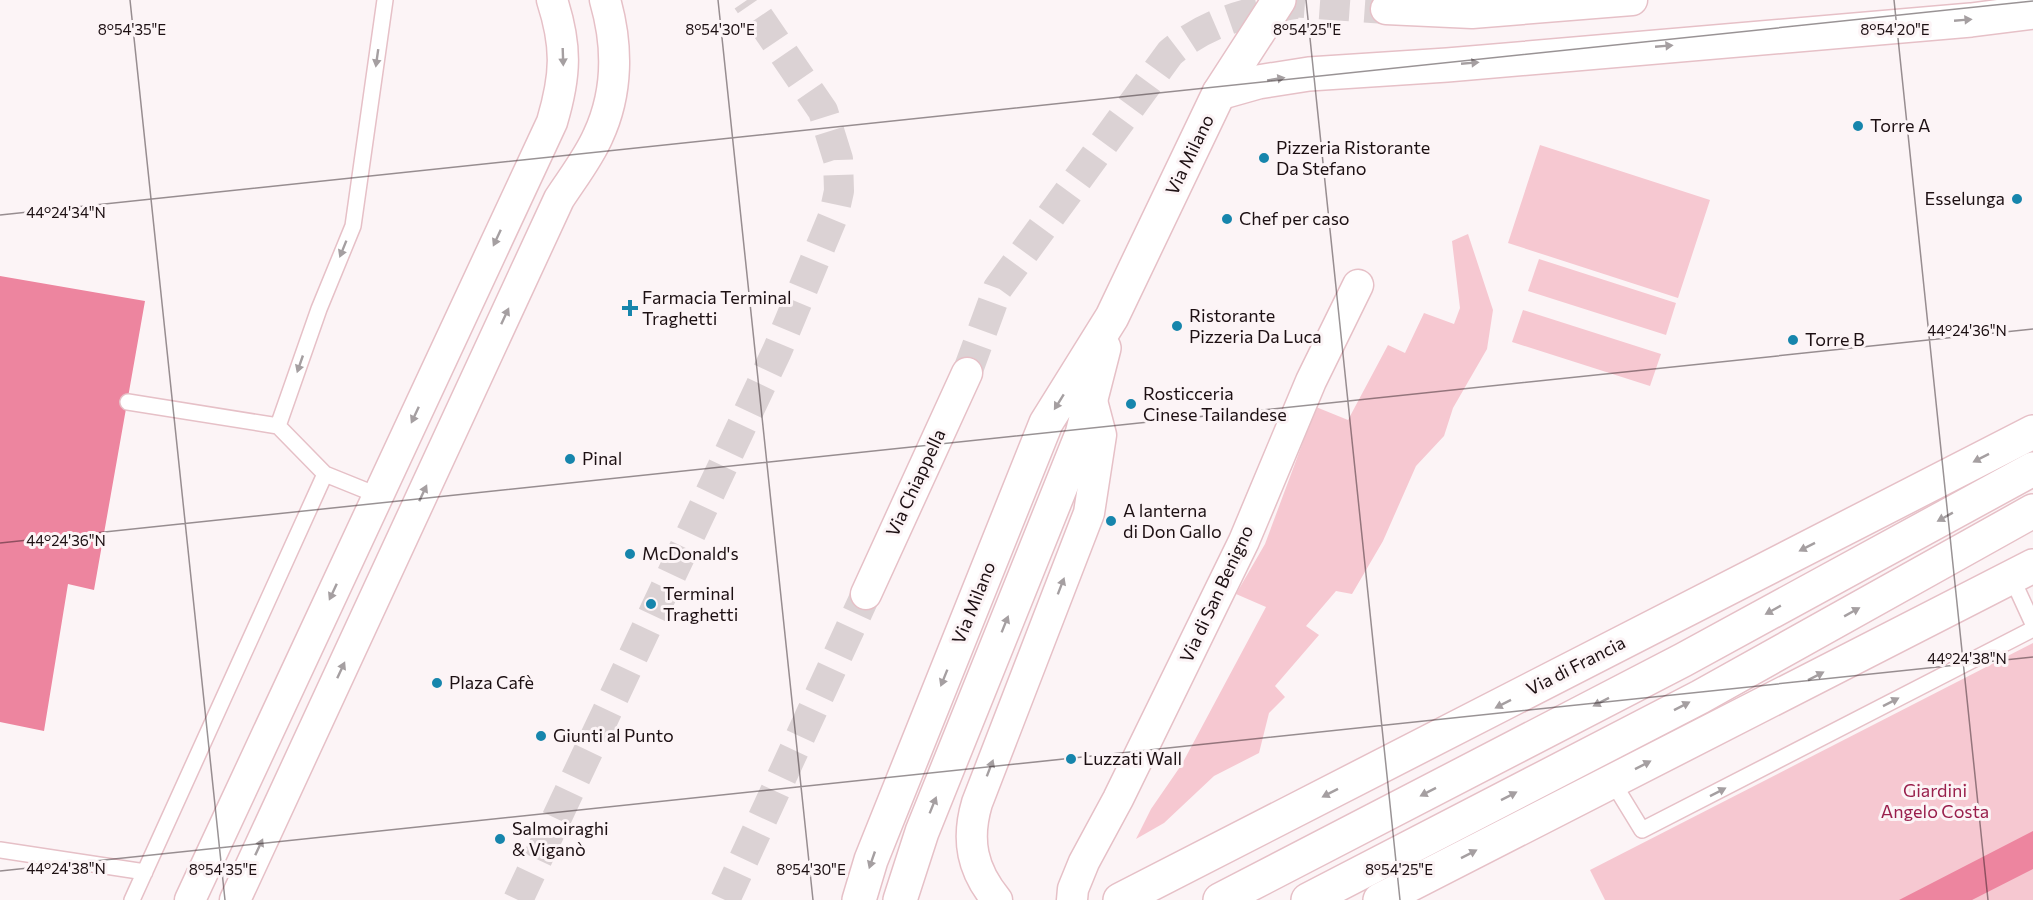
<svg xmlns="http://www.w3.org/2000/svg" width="2033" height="900" font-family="Commissioner,sans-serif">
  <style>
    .green { fill: #f6c8d1 }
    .water { fill: #ed859f }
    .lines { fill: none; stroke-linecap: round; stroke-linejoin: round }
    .minor-tunnel { stroke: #dbd2d4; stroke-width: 30; stroke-dasharray: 30 15; stroke-linecap: butt }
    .service-casing { stroke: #e6c0c7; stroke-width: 18 }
    .minor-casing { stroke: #e6c0c7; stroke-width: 33 }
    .tertiary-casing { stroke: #e6c0c7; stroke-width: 36 }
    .secondary-casing { stroke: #e6c0c7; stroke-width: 36 }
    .primary-casing { stroke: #e6c0c7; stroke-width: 36 }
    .trunk-casing { stroke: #e6c0c7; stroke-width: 36 }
    .service { stroke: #fff; stroke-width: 15 }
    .minor { stroke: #fff; stroke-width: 30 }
    .tertiary { stroke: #fff; stroke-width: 33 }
    .secondary { stroke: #fff; stroke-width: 33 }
    .primary { stroke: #fff; stroke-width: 33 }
    .trunk { stroke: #fff; stroke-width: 33 }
    .oneway { fill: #a59fa1 }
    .ticks { fill: none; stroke: #1d1013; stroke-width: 1.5; stroke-opacity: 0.45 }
    .poi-dot { fill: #1685ac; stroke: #fcf4f6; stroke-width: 2 }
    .labels { text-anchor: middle; stroke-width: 6; stroke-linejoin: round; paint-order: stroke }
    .poi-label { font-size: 18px; fill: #1d1013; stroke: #fcf4f6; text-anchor: start }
    .street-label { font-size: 18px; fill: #1d1013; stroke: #fcf4f6 }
    .park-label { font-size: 18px; fill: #991f4c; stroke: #fcf4f6 }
    .ticks-label { font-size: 15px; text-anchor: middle; fill: #1d1013; stroke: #fcf4f6; stroke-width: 6; stroke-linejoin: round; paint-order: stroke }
  </style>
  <rect width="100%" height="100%" fill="#fcf4f6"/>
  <!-- green -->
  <path class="green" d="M 1540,145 L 1710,200 L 1678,298 L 1508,243 Z
    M 1468,234 L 1493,310 L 1487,349 L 1453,408 L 1444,436 L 1416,466 L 1383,541 L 1352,594 L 1336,591 L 1306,626 L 1319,635 L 1275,686 L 1285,697 L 1269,713 L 1259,753 L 1214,776 L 1164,823 L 1136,839 L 1151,809 L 1182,764 L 1266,607 L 1236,594 L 1265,544 L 1316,407 L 1348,420 L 1388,345 L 1405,353 L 1424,313 L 1454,324 L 1460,308 L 1452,241 Z
    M 1539,259 L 1676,303 L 1666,335 L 1528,291 Z
    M 1523,310 L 1661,354 L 1650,386 L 1512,342 Z
    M 2033,643 L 2033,900 L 1605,900 L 1590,870 Z"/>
  <!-- water -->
  <path class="water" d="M 0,276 L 145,301 L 94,590 L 68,584 L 44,731 L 0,722 Z
    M 2033,831 L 2033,869 L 1972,900 L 1899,900 Z"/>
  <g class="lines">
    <!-- minor-tunnel -->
    <path class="minor-tunnel" d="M 1275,1 L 1386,9
      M 967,373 L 998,288 L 1170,53 C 1208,21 1248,12 1296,4
      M 518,900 L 777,351 L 834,214 L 839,191 L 838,159 L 823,111 L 747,0
      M 725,900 L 866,594"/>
    <defs>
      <path id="service" d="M 128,402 L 278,426
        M 325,474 L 278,426 L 319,309 L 353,226 L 385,0
        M 2011,576 L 2033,624
        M 1612,781 L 1642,830 L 2033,629
        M 0,850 L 145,872
        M 132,900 L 325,474 L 377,495"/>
      <path id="minor" d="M 1386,9 L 1472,13 L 1632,0
        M 866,594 L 967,373
        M 190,900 L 552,122 C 566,75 567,46 552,0
        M 235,900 L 559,199 C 572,179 589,157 598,136 C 618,93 618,45 605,0
        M 997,900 C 972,870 966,840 977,803 L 1089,513 L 1101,435 L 1091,397
        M 1072,900 L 1073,889 L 1084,862 L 1118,799 L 1244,541 L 1311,381 L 1358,285"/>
      <path id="tertiary" d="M 1120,900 L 2033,432
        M 1380,900 L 2033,566"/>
      <path id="secondary" d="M 859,900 L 871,860 L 1046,423 L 1112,317 L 1219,93 L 1279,0
        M 900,900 L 922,832 L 1082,434 L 1104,348"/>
      <path id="primary" d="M 1219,93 L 1258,82 L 1309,74 L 1447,65 L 1971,20 L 2033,12"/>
      <path id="trunk" d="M 1220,900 L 1683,660 L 2033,469
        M 1308,900 L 1700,697 L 2033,511"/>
    </defs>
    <!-- service casing -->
    <use href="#service" class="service-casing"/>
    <!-- minor casing -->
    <use href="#minor" class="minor-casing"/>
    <!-- tertiary casing -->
    <use href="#tertiary" class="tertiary-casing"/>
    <!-- secondary casing -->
    <use href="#secondary" class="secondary-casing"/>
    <!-- primary casing -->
    <use href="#primary" class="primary-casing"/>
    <!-- trunk casing -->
    <use href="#trunk" class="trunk-casing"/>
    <!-- service -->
    <use href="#service" class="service"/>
    <!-- minor -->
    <use href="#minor" class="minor"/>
    <!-- tertiary -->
    <use href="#tertiary" class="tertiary"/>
    <!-- secondary -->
    <use href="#secondary" class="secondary"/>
    <!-- primary -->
    <use href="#primary" class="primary"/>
    <!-- trunk -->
    <use href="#trunk" class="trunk"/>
  </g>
  <!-- one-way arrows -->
  <defs><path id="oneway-solid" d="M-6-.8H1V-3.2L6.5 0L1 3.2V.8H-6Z" transform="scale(1.5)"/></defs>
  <g class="oneway">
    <use href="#oneway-solid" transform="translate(1963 20) rotate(-5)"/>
    <use href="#oneway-solid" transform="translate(1664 46) rotate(-5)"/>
    <use href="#oneway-solid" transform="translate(563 57) rotate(88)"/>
    <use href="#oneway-solid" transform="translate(377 58) rotate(98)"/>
    <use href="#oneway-solid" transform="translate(1470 63) rotate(-5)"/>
    <use href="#oneway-solid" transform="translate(1276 79) rotate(-9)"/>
    <use href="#oneway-solid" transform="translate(497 238) rotate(115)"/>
    <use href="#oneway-solid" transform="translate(343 249) rotate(112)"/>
    <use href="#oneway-solid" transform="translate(505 316) rotate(-65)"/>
    <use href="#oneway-solid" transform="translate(300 364) rotate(109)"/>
    <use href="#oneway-solid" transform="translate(1059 402) rotate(122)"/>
    <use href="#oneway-solid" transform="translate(415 415) rotate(115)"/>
    <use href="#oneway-solid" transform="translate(1981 458) rotate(153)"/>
    <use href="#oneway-solid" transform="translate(423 493) rotate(-65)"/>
    <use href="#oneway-solid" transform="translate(1945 517) rotate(151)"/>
    <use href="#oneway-solid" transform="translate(1807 547) rotate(153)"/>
    <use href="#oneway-solid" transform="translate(1061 586) rotate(-69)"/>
    <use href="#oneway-solid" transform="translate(333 592) rotate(115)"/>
    <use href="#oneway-solid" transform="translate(1773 610) rotate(151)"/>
    <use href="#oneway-solid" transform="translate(1852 612) rotate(-29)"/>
    <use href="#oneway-solid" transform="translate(1005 624) rotate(-68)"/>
    <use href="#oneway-solid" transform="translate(341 670) rotate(-65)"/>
    <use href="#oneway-solid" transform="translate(1816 676) rotate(-27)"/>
    <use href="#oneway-solid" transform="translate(944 678) rotate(112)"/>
    <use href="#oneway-solid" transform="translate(1601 702) rotate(153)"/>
    <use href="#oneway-solid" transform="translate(1891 702) rotate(-27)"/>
    <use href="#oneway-solid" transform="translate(1503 704) rotate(153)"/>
    <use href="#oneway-solid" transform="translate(1682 706) rotate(-27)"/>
    <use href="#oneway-solid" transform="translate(1643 765) rotate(-27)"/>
    <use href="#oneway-solid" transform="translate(990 768) rotate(-69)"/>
    <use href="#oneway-solid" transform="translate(1428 792) rotate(153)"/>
    <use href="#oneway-solid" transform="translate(1718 792) rotate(-27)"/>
    <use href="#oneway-solid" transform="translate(1330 793) rotate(153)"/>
    <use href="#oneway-solid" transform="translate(1509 796) rotate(-27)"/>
    <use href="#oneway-solid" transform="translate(933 805) rotate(-68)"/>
    <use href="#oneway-solid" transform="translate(259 847) rotate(-65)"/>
    <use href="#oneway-solid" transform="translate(1469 854) rotate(-27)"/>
    <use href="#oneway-solid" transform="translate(872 860) rotate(109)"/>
  </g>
  <!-- ticks -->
  <path class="ticks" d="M 130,0 L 225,900M 718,0 L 813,900M 1306,0 L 1400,900M 1894,0 L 1988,900M 0,215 L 2033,1M 0,543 L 2033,329M 0,871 L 2033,657"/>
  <!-- markers -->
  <g class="poi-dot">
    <circle cx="1858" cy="126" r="6"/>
    <circle cx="1264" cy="158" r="6"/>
    <circle cx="2017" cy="199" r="6"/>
    <circle cx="1227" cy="219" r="6"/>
    <path d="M627 299h6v6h6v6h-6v6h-6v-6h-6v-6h6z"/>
    <circle cx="1177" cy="326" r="6"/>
    <circle cx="1793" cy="340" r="6"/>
    <circle cx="1131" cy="404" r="6"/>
    <circle cx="570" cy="459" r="6"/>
    <circle cx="1111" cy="521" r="6"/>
    <circle cx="630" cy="554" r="6"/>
    <circle cx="651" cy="604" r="6"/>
    <circle cx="437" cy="683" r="6"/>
    <circle cx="541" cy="736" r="6"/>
    <circle cx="1071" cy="759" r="6"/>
    <circle cx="500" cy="839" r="6"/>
  </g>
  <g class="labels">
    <!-- poi labels -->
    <g class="poi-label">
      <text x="1870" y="132">Torre A</text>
      <text x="1276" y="154">Pizzeria Ristorante<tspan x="1276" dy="21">Da Stefano</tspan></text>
      <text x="2005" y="205" text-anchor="end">Esselunga</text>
      <text x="1239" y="225">Chef per caso</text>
      <text x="642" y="304">Farmacia Terminal<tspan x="642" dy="21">Traghetti</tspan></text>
      <text x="1189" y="322">Ristorante<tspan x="1189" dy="21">Pizzeria Da Luca</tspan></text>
      <text x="1805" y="346">Torre B</text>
      <text x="1143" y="400">Rosticceria<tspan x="1143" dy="21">Cinese Tailandese</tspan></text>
      <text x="582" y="465">Pinal</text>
      <text x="1123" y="517">A lanterna<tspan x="1123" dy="21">di Don Gallo</tspan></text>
      <text x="642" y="560">McDonald's</text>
      <text x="663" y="600">Terminal<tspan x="663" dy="21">Traghetti</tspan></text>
      <text x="449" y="689">Plaza Cafè</text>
      <text x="553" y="742">Giunti al Punto</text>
      <text x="1083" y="765">Luzzati Wall</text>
      <text x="512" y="835">Salmoiraghi<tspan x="512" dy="21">&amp; Viganò</tspan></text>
    </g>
    <!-- street labels -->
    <g class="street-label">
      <text transform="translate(1190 155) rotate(-64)" y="6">Via Milano</text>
      <text transform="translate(916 483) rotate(-65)" y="6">Via Chiappella</text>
      <text transform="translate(1217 594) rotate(-65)" y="6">Via di San Benigno</text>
      <text transform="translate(974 603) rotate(-68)" y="6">Via Milano</text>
      <text transform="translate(1576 666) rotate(-27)" y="6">Via di Francia</text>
    </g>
    <!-- park labels -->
    <g class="park-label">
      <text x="1935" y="797">Giardini<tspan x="1935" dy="21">Angelo Costa</tspan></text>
    </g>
  </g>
  <g class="ticks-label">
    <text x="132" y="35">8°54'35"E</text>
    <text x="720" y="35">8°54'30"E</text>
    <text x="1307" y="35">8°54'25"E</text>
    <text x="1895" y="35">8°54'20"E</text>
    <text x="66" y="218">44°24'34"N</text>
    <text x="1967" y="336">44°24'36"N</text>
    <text x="66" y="546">44°24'36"N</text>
    <text x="1967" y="664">44°24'38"N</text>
    <text x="66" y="874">44°24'38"N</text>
    <text x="223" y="875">8°54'35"E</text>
    <text x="811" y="875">8°54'30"E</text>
    <text x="1399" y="875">8°54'25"E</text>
  </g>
</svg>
